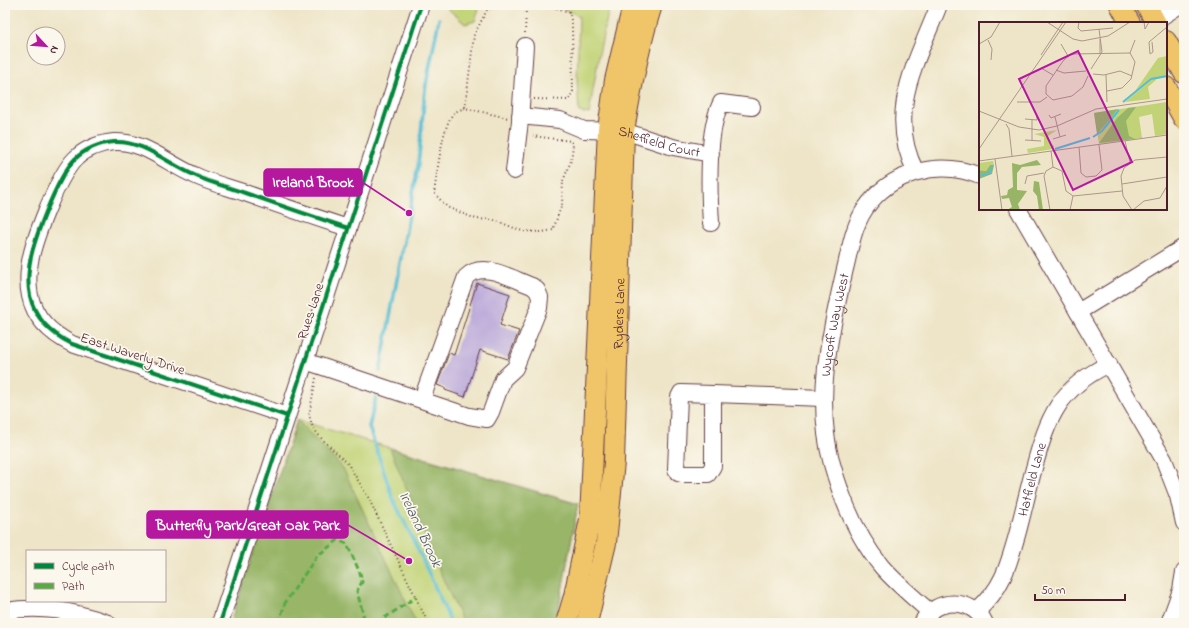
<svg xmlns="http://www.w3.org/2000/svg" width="1189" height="628" font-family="'Indie Flower',sans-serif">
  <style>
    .green { fill: #c1d376; stroke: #867950 }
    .forest { fill: #98b567; stroke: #716a49 }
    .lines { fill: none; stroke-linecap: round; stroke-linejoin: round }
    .stream { stroke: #56bed4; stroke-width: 3.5 }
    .building { fill: #b9a7d9 }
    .minor-casing { stroke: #633d43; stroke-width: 18 }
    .major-casing { stroke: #633d43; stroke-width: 22 }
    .path { stroke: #633d43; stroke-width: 2; stroke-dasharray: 1 3; stroke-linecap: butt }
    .minor { stroke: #fff; stroke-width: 16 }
    .major { stroke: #f0c469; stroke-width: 20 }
    .quiet { stroke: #57aa44; stroke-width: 3; stroke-dasharray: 6 3; stroke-linecap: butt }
    .cycleway-casing { stroke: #fbf7ec; stroke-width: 6 }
    .cycleway { stroke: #00873e; stroke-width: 4 }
    .labels { text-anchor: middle; stroke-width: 3.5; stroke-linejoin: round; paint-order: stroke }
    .street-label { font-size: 14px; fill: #4a1f2b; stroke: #fbf7ec }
    .water-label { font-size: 15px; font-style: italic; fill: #4e5766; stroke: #fbf7ec }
    .inset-river { fill: none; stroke: #56bed4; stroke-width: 2 }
    .inset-road { fill: none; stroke: #ac9689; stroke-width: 1 }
    .view { fill: #b5179e; fill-opacity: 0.15; stroke: #b5179e; stroke-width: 2 }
    .inset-edge { fill: none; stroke: #4a1f2b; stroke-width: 2 }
    .leader { fill: none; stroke: #b5179e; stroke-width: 1.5 }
    .callout-dot { fill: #b5179e; stroke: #fbf7ec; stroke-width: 1.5 }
    .callout { fill: #b5179e; stroke: #b5179e; stroke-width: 1.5 }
    .callout-label { font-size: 15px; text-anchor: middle; font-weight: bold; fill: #fff }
  </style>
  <rect width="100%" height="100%" fill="#fbf7ec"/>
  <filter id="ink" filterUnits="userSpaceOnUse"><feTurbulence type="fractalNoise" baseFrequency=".025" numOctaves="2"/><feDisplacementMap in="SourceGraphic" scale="8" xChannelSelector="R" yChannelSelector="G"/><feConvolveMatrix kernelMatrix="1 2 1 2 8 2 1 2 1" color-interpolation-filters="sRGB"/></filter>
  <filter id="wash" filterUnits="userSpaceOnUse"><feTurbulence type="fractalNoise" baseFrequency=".012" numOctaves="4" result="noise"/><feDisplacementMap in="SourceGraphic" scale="16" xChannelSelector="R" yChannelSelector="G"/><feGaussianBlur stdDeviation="0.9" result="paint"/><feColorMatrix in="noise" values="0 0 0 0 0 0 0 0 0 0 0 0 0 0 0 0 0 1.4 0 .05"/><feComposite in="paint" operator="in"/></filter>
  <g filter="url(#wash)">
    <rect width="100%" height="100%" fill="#eee5c8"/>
    <!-- green -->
    <path class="green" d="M 444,5 L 483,5 L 480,6 L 475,21 L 465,24 Z
      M 555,5 L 610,5 L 600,49 L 589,114 L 579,112 L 577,81 L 579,16 Z
      M 297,420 L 578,504 L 556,623 L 230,623 Z"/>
    <!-- forest -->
    <path class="forest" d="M 297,420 L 343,468 L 416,623 L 230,623 Z
      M 390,448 L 578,504 L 556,623 L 463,623 L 435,561 Z"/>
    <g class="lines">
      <!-- stream -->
      <path class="stream" d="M 380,371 L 418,166 L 425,90 L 439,19
        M 376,397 L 369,427 L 393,499 L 423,560 L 451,623"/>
    </g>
    <g id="blocks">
      <!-- building -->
      <path class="building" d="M 477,283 L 510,294 L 500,325 L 519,331 L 508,359 L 480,350 L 465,397 L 445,390 L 445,388 L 437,385 L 449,353 L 454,355 Z"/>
    </g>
  </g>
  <g filter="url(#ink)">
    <use href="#blocks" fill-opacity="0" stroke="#633d43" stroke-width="1"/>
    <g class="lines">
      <defs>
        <g id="minor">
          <path d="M 1155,21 L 1180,5"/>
          <path id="s1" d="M 520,116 L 560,120 L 584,130 L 624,131 L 673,147 L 711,154"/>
          <path d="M 514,171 L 520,121 L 525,46"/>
          <path d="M 916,172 C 885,112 917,62 939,5"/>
          <path d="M 1018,209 L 1164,460 L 1178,496 L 1184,523"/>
          <path d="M 711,223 C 709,191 707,131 721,103 L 752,107"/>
          <path d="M 1078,312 L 1184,247"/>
          <path d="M 305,361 L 469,416 L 487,419 L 491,412 L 503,379 L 515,368 L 539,308 L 540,297 L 537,290 L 532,286 C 512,279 483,260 466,277 L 422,399"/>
          <path d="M 681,393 L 713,394 L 713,466 L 708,474 L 682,474 L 678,473 L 676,469 L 679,397 Z"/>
          <path d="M 713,394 L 823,398"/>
          <path d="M 287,416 L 72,344 C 52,334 35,319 30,296 C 28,287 28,278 29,269 C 31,244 58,176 75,159 C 85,149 100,143 114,142 C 143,140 168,164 194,175 C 210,183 228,187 245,193 C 279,205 314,217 348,228"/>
          <path d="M 5,611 C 42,605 73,611 108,623"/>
          <path id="s2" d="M 977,611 C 1002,589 1008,567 1017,535 C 1023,513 1028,490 1034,468 C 1048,417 1059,388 1109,364"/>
          <path id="s3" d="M 930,612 C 914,598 896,583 882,567 C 857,537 842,500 832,464 C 814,399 830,333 845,269 C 850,249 853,227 865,209 C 890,172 939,159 980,176"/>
          <path d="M 220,623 L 421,5"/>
          <path d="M 922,623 C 934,597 973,597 985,623"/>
          <path d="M 1169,623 L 1181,590 L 1184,572"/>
        </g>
        <g id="major">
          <path d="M 1120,5 L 1130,23"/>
          <path d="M 1146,5 L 1156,23"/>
          <path d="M 1166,41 L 1184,73"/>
          <path d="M 1166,87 L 1184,119"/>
          <path d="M 566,623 L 574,596 L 590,519 L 608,129 L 615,80 L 633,5"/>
          <path id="s4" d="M 587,623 L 606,543 L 614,462 L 624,131 C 631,88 639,46 652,5"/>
        </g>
      </defs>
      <!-- minor casing -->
      <use href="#minor" class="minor-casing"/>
      <!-- major casing -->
      <use href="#major" class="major-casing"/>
      <!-- path -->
      <path class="path" d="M 498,5 L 487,10 L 474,35 L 465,108 L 508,118
        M 511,5 C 529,9 539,5 557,8
        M 525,33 L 526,9
        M 534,99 L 569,100 L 573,91 L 572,24 L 569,12 L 557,8 L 559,5
        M 465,108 C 462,109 456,111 454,113 C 442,124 437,176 434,193 L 447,207 L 476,219 L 494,220 L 522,231 L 542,232 L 553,230 L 562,204 L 563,181 L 571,161 L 573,145 L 571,141 L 533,136
        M 316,378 L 309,415 L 313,428 L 322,439 L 348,464 L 368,497 L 428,623"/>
      <!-- minor -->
      <use href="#minor" class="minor"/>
      <!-- major -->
      <use href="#major" class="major"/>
      <!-- quiet -->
      <path class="quiet" d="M 279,623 L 285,603 L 317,556 L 338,540 L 347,544 L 360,573 L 362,582 L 357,591 L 364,618 L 368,623
        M 377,623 L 416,597"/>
      <defs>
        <path id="cycleway" d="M 287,416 L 72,344 C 52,334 35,319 30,296 C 28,287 28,278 29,269 C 31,244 58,176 75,159 C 85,149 100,143 114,142 C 143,140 168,164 194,175 C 210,183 228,187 245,193 C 279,205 314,217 348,228
          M 220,623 L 421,5"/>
      </defs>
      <!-- cycleway casing -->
      <use href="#cycleway" class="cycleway-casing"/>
      <!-- cycleway -->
      <use href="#cycleway" class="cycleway"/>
    </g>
  </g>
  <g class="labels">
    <!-- street labels -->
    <g class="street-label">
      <text dy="5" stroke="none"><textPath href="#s1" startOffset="143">Sheffield Court</textPath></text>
      <text transform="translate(310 311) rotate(-72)" y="5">Rues Lane</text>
      <text dy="5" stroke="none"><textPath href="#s4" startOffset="312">Ryders Lane</textPath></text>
      <text dy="5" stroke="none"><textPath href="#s3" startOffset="322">Wycoff Way West</textPath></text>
      <text transform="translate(133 353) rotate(18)" y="5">East Waverly Drive</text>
      <text dy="5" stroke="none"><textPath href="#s2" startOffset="145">Hatfield Lane</textPath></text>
    </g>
    <!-- water labels -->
    <g class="water-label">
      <text transform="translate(421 529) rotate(65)" y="5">Ireland Brook</text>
    </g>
  </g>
  <!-- overview -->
  <g transform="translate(979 22)">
    <rect width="188" height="188" fill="#eee5c8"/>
    <path d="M 188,34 L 188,55 L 178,57 L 169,65 L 171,77 L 146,80 L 172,58 L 172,56 L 156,69 L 179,36 ZM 188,80 L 188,112 L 176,114 L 173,92 L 160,95 L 163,116 L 120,122 L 115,91 ZM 78,108 L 69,114 L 72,122 L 75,124 L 74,127 L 49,131 L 48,127 L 65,124 L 65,115 L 55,112 ZM 14,139 L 15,143 L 11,143 L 7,149 L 0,148 L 0,141 Z" fill="#c1d376"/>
    <path d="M 157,85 L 147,99 L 150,114 L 156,117 L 120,121 L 138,96 L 149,86 ZM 139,87 L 127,102 L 118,112 L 115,91 ZM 58,138 L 62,143 L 43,145 L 38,151 L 38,168 L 48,169 L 39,182 L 41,188 L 28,188 L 33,185 L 30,176 L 23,177 L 22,174 L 28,173 L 29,168 L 34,165 L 33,141 L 41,143 ZM 11,143 L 15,143 L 13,152 L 0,157 L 0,148 L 7,149 ZM 55,159 L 60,160 L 64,188 L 60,188 L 58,174 L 54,169 Z" fill="#98b567"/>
    <path class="inset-river" d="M 144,80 L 172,57 L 188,54M 114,115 L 123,109 L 140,88M 76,127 L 111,116M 0,154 L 11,151 L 13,144"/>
    <path class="inset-road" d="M 68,0 L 94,17 L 103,19 L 129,14 L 151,0M 100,0 L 99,6 L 102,9 L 134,6M 165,0 L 166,7 L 170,0M 9,18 L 13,27 L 12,38M 173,20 L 174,30 L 171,32 L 170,20 L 188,5M 0,22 L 12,15 L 21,0M 82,22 L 89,34M 151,31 L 156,18M 121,32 L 121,17M 62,33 L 84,0M 62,46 L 74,53M 112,47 L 123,30 L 120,7M 77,48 L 85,51 L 107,49M 114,52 L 125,53 L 141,49 L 153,54M 127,53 L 128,80M 109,54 L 104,65 L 93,74 L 74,78 L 67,72 L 67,64 L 84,39 L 92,32 L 151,31 L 156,40 L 152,57 L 143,66 L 128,69M 38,80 L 61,80 L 68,75M 0,89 L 40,105 L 60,108 L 78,104 L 117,87 L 188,77M 70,93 L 72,96 L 82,92M 76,95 L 81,115M 46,97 L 58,98 L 58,94M 53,98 L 53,118M 27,102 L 30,107 L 33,134M 74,117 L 87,113M 46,118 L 62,119M 146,119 L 151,140M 100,125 L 102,151 L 107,155 L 117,154 L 123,148 L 120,123M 0,127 L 87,0M 72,129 L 74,145M 16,137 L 23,188M 0,139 L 188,113M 74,145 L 83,149 L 87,169 L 94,174 L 143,169M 46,162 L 48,154 L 65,151M 143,162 L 188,155M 71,188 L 65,154 L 67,149 L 74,145M 91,188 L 94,174M 153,188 L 144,174 L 142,154 L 145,146 L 156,138 L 188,135M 154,188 L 165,179 L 181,176 L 188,164"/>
    <path class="view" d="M 99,29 L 153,140 L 94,168 L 40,57 Z"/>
    <rect width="188" height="188" class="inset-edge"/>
  </g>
  <!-- callouts -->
  <path class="leader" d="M409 213L362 182M409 561L348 525"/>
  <g class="callout-dot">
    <circle cx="409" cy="213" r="4"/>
    <circle cx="409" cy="561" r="4"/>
  </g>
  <g class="callout">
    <rect x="264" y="169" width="98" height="27" rx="4"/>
    <rect x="147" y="511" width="201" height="27" rx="4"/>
  </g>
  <g class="callout-label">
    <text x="313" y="187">Ireland Brook</text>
    <text x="248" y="530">Butterfly Park/Great Oak Park</text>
  </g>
  <!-- margin -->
  <rect width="1189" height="628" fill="none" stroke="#fbf7ec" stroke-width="20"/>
  <!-- legend -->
  <rect x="26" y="550" width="140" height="52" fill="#fbf7ec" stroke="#b4a19f"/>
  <rect x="34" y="563" width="20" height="6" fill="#00873e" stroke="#b4a19f"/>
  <text x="62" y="570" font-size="12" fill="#4a1f2b">Cycle path</text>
  <rect x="34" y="583" width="20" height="6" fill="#57aa44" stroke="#b4a19f"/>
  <text x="62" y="590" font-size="12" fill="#4a1f2b">Path</text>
  <!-- north arrow -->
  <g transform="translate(46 46) rotate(116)"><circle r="19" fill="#fbf7ec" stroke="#b4a19f"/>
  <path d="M0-3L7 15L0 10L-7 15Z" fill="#b5179e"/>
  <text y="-6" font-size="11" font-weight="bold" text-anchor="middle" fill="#4a1f2b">N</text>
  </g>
  <!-- scale -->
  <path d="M1035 594v6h90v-6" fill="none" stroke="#4a1f2b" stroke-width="2"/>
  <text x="1041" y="594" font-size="12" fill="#4a1f2b" stroke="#fbf7ec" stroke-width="3" paint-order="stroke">50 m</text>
</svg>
